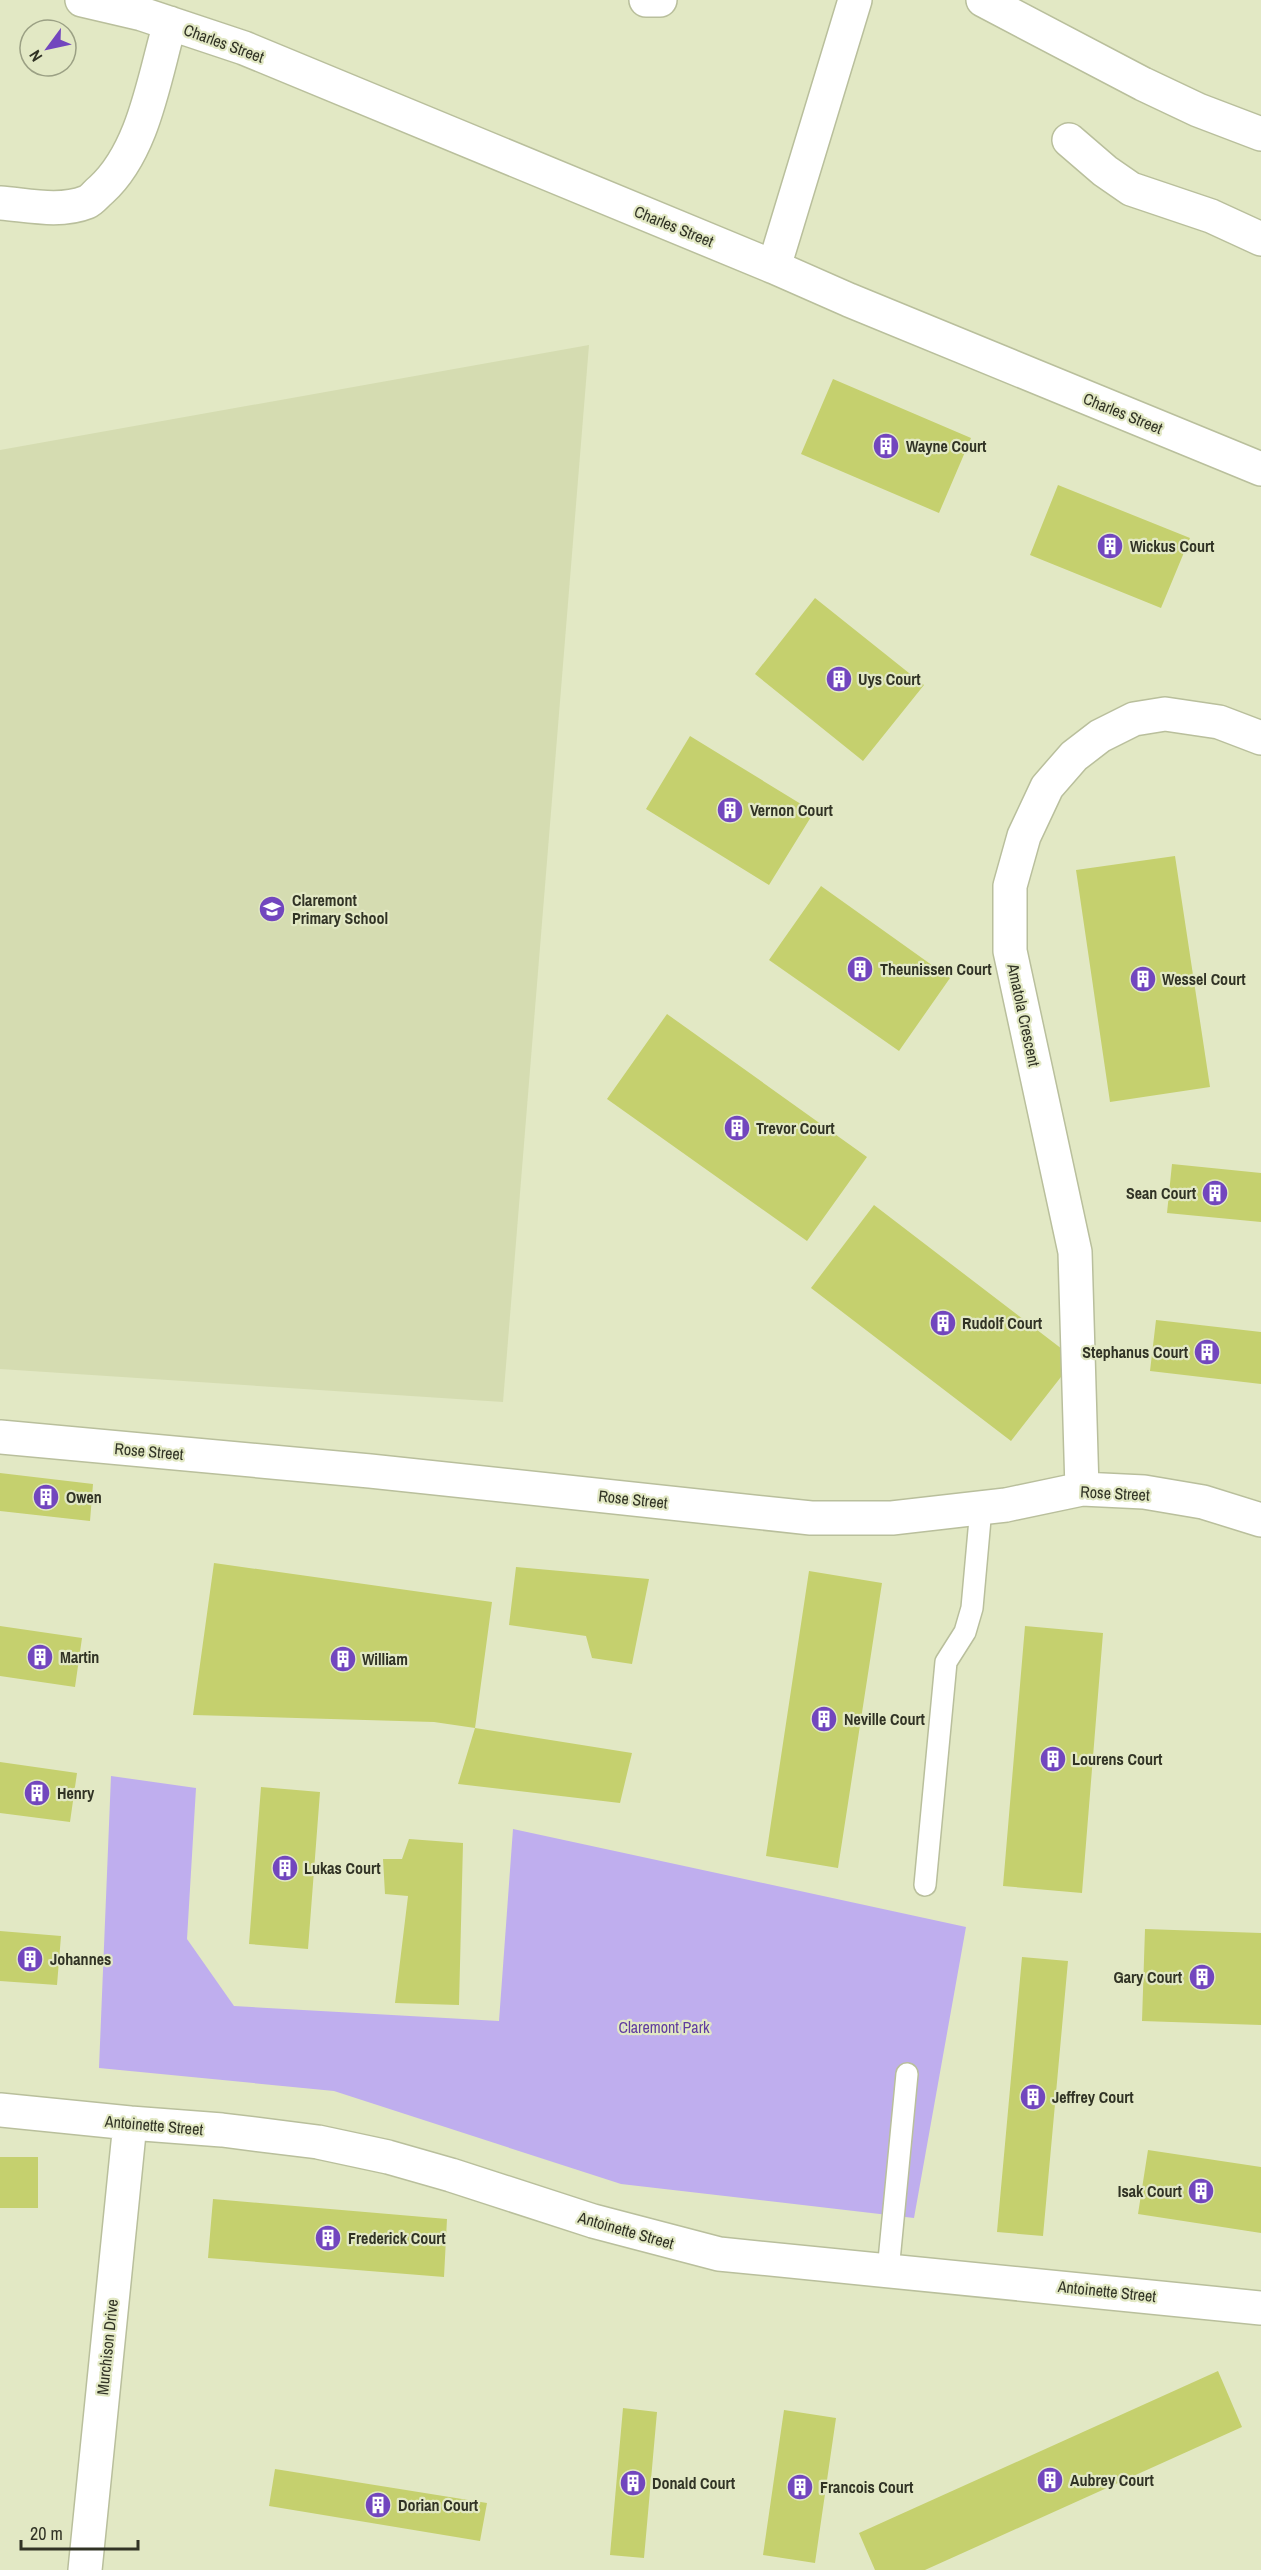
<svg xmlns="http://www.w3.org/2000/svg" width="1261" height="2570" font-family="'Archivo Narrow',sans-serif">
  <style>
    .built { fill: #d5dcb1 }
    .green { fill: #bfaeee }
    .building { fill: #c5d06e }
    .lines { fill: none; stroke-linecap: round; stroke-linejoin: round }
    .lane-casing { stroke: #b9bf9c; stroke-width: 24 }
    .street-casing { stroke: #b9bf9c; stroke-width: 36 }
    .lane { stroke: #fff; stroke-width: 21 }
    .street { stroke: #fff; stroke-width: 33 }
    .labels { text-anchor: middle; stroke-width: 4.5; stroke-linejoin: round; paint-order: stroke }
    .street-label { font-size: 16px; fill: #313325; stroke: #e2e8c4 }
    .poi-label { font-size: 16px; font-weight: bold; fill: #313325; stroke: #e2e8c4; text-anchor: start }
    .park-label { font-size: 16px; fill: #603c9f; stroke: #e2e8c4 }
  </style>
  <rect width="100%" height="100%" fill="#e2e8c4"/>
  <!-- built -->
  <path class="built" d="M 589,345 L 503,1402 L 0,1369 L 0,450 Z"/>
  <!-- green -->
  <path class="green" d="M 111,1776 L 196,1788 L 187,1939 L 234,2006 L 499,2021 L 513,1829 L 966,1927 L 914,2218 L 621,2184 L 334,2091 L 99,2068 Z"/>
  <!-- building -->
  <path class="building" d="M 833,379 L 971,438 L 939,513 L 801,454 Z
    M 1058,485 L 1190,538 L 1161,608 L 1030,555 Z
    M 815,598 L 924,685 L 863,761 L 755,674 Z
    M 690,736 L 814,812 L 769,885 L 646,809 Z
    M 1175,856 L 1210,1087 L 1110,1102 L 1076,870 Z
    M 821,886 L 950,978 L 899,1051 L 769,960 Z
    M 667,1014 L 867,1157 L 807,1241 L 607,1099 Z
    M 1172,1164 L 1261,1173 L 1261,1222 L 1167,1213 Z
    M 874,1205 L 1075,1359 L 1011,1441 L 811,1288 Z
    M 1156,1320 L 1261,1332 L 1261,1384 L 1150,1371 Z
    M 0,1473 L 93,1484 L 90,1521 L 0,1511 Z
    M 214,1563 L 492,1602 L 475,1728 L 434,1722 L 193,1715 Z
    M 516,1567 L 649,1579 L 632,1664 L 592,1658 L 586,1636 L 509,1625 Z
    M 809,1571 L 882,1583 L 838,1868 L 766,1856 Z
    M 0,1626 L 82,1638 L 75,1687 L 0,1676 Z
    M 1025,1626 L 1103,1633 L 1082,1893 L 1003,1886 Z
    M 475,1728 L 632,1753 L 620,1803 L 458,1784 Z
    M 0,1762 L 77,1773 L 70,1822 L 0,1813 Z
    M 261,1787 L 320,1792 L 308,1949 L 249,1944 Z
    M 409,1839 L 463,1843 L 459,2005 L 395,2003 L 408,1896 L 385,1894 L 383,1859 L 402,1859 Z
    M 1145,1929 L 1261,1933 L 1261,2025 L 1142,2021 Z
    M 0,1931 L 61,1936 L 57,1985 L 0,1981 Z
    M 1022,1957 L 1068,1961 L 1043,2236 L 997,2232 Z
    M 1148,2150 L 1261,2167 L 1261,2233 L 1138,2214 Z
    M 0,2157 L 38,2157 L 38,2208 L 0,2208 Z
    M 213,2199 L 447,2219 L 444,2277 L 208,2258 Z
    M 1218,2371 L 1242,2427 L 925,2570 L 875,2570 L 859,2533 Z
    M 623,2408 L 657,2412 L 644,2558 L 610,2555 Z
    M 784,2410 L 836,2418 L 815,2563 L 763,2555 Z
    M 275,2469 L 487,2503 L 480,2541 L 269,2506 Z"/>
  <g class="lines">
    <defs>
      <path id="lane" d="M 925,1885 L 946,1662 L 965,1632 L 972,1608 L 981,1508
        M 888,2271 L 907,2074"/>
      <path id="street" d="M 82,0 L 142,14 L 244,48 L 774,267 L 849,300 L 1261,469
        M 646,0 L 660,0
        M 983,0 L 1143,84 L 1198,110 L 1261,134
        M 1069,140 L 1105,171 L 1131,189 L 1211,216 L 1261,239
        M 0,203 C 27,205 60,213 87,202 C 92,200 96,194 101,190 C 144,151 154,78 170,23
        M 774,267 L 855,0
        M 0,1437 L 370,1471 L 811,1518 L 892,1518 L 1006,1505 L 1082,1489 L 1144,1492 L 1203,1502 L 1261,1520
        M 1082,1489 L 1075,1252 L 1010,951 L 1010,886 L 1024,836 L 1047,787 L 1074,756 L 1100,736 L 1134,719 L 1165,714 L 1219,722 L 1261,738
        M 0,2110 L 130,2123 L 222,2130 L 318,2142 L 388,2157 L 451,2175 L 593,2221 L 719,2254 L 1261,2308
        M 85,2570 L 130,2123"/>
    </defs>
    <!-- lane casing -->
    <use href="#lane" class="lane-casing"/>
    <!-- street casing -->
    <use href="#street" class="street-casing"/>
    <!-- lane -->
    <use href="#lane" class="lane"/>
    <!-- street -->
    <use href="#street" class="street"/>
  </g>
  <!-- icons -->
  <defs>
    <symbol id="building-disc" viewBox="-11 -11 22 22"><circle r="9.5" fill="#7246be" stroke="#e2e8c4"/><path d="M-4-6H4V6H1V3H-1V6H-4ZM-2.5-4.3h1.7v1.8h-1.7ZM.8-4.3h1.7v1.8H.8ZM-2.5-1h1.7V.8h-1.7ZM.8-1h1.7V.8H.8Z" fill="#fff"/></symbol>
    <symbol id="school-disc" viewBox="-11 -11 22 22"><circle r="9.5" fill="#7246be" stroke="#e2e8c4"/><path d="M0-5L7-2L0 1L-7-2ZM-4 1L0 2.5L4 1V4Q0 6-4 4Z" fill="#fff"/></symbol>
  </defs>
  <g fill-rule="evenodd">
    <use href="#building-disc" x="871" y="431" width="30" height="30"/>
    <use href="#building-disc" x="1095" y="531" width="30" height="30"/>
    <use href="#building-disc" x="824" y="664" width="30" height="30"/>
    <use href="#building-disc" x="715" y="795" width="30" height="30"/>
    <use href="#school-disc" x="257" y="894" width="30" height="30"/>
    <use href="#building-disc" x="845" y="954" width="30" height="30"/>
    <use href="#building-disc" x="1128" y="964" width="30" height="30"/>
    <use href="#building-disc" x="722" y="1113" width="30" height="30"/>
    <use href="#building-disc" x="1200" y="1178" width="30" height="30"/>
    <use href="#building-disc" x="928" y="1308" width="30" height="30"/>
    <use href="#building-disc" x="1192" y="1337" width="30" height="30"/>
    <use href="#building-disc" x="31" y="1482" width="30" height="30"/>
    <use href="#building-disc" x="25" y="1642" width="30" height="30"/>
    <use href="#building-disc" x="328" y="1644" width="30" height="30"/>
    <use href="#building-disc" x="809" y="1704" width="30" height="30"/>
    <use href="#building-disc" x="1038" y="1744" width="30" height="30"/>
    <use href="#building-disc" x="22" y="1778" width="30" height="30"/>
    <use href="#building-disc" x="270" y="1853" width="30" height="30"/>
    <use href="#building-disc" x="15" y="1944" width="30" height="30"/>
    <use href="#building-disc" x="1187" y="1962" width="30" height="30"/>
    <use href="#building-disc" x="1018" y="2082" width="30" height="30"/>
    <use href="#building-disc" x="1186" y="2176" width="30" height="30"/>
    <use href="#building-disc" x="313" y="2223" width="30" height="30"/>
    <use href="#building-disc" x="1035" y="2465" width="30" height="30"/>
    <use href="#building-disc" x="618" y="2468" width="30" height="30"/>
    <use href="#building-disc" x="785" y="2472" width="30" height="30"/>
    <use href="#building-disc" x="363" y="2490" width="30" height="30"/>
  </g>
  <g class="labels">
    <!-- street labels -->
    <g class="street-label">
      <text transform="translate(224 43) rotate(20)" y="6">Charles Street</text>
      <text transform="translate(674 226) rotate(22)" y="6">Charles Street</text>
      <text transform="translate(1123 413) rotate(22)" y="6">Charles Street</text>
      <text transform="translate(1024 1015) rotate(78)" y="6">Amatola Crescent</text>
      <text transform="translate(149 1451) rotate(5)" y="6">Rose Street</text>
      <text transform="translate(1115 1493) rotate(3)" y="6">Rose Street</text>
      <text transform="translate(633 1499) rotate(6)" y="6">Rose Street</text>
      <text transform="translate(154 2125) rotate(5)" y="6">Antoinette Street</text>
      <text transform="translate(626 2230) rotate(16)" y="6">Antoinette Street</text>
      <text transform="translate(1107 2291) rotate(6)" y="6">Antoinette Street</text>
      <text transform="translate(107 2347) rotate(-84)" y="6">Murchison Drive</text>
    </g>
    <!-- poi labels -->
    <g class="poi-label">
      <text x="906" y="452">Wayne Court</text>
      <text x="1130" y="552">Wickus Court</text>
      <text x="858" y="685">Uys Court</text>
      <text x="750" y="816">Vernon Court</text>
      <text x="292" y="906">Claremont<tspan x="292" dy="18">Primary School</tspan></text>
      <text x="880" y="975">Theunissen Court</text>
      <text x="1162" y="985">Wessel Court</text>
      <text x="756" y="1134">Trevor Court</text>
      <text x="1196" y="1199" text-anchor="end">Sean Court</text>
      <text x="962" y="1329">Rudolf Court</text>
      <text x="1188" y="1358" text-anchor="end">Stephanus Court</text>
      <text x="66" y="1503">Owen</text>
      <text x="60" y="1663">Martin</text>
      <text x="362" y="1665">William</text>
      <text x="844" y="1725">Neville Court</text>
      <text x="1072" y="1765">Lourens Court</text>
      <text x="57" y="1799">Henry</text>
      <text x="304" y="1874">Lukas Court</text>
      <text x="50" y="1965">Johannes</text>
      <text x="1182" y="1983" text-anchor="end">Gary Court</text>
      <text x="1052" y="2103">Jeffrey Court</text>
      <text x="1182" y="2197" text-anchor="end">Isak Court</text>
      <text x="348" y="2244">Frederick Court</text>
      <text x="1070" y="2486">Aubrey Court</text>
      <text x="652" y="2489">Donald Court</text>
      <text x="820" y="2493">Francois Court</text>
      <text x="398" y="2511">Dorian Court</text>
    </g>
    <!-- park labels -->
    <g class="park-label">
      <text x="664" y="2033">Claremont Park</text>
    </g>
  </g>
  <!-- north arrow -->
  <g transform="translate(48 48) rotate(237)"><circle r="28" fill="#e2e8c4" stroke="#9ba084" stroke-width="1.5"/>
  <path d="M0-4.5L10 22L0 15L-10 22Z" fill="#7246be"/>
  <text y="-9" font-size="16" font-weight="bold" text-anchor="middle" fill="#313325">N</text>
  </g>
  <!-- scale -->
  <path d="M21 2540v9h117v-9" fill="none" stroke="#313325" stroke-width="3"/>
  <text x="30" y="2540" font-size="18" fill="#313325" stroke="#e2e8c4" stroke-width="4.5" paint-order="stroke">20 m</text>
</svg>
